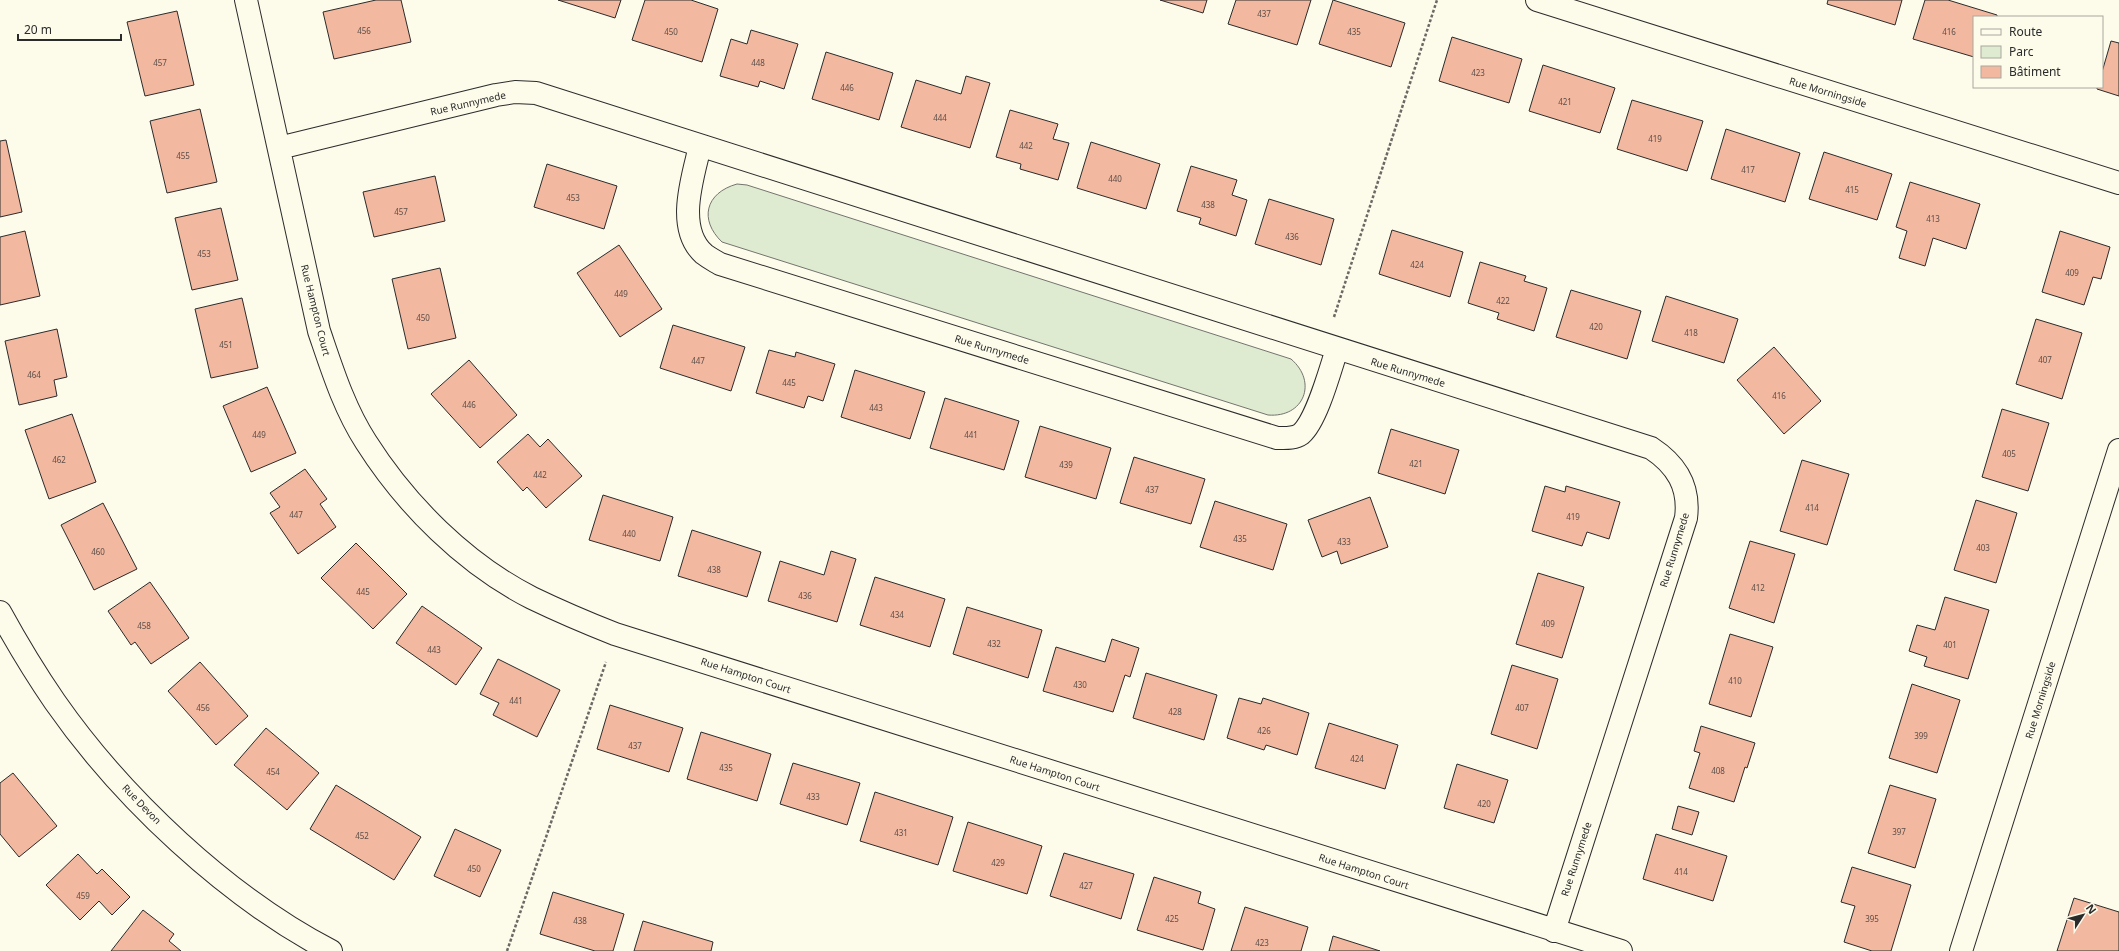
<svg xmlns="http://www.w3.org/2000/svg" width="2119" height="951" font-family="'Noto Sans',sans-serif">
  <style>
    .green { fill: #deebd1; stroke: #74746e }
    .building { fill: #f2b8a0; stroke: #2b2b2b }
    .lines { fill: none; stroke-linecap: round; stroke-linejoin: round }
    .minor-casing { stroke: #2b2b2b; stroke-width: 24 }
    .path { stroke: #6a6964; stroke-width: 2.5; stroke-dasharray: 3 2; stroke-linecap: butt }
    .minor { stroke: #fdfbea; stroke-width: 22 }
    .labels { text-anchor: middle; stroke-width: 3; stroke-linejoin: round; paint-order: stroke }
    .number-label { font-size: 8px; fill: #5d4e48 }
    .street-label { font-size: 10px; fill: #2b2b2b; stroke: #fdfbea }
  </style>
  <rect width="100%" height="100%" fill="#fdfbea"/>
  <!-- green -->
  <path class="green" d="M 737,184 L 747,185 L 1291,359 C 1318,382 1304,418 1268,415 L 722,242 C 699,220 705,193 737,184 Z"/>
  <!-- building -->
  <path class="building" d="M 376,0 L 401,0 L 411,42 L 334,59 L 323,12 Z
    M 558,0 L 621,0 L 615,18 Z
    M 645,0 L 691,0 L 718,9 L 702,62 L 632,40 Z
    M 1160,0 L 1207,0 L 1203,13 Z
    M 1236,0 L 1311,0 L 1297,45 L 1228,24 Z
    M 1333,0 L 1405,23 L 1391,67 L 1319,44 Z
    M 1828,0 L 1902,0 L 1895,25 L 1827,4 Z
    M 1925,0 L 1948,0 L 1997,15 L 1997,17 L 1974,17 L 1974,57 L 1913,39 Z
    M 177,11 L 194,85 L 145,96 L 127,22 Z
    M 751,30 L 798,44 L 784,89 L 760,81 L 758,87 L 720,76 L 731,39 L 747,44 Z
    M 1452,37 L 1522,59 L 1509,103 L 1439,81 Z
    M 2111,41 L 2119,43 L 2119,96 L 2097,89 L 2097,87 L 2102,87 L 2102,72 Z
    M 826,52 L 893,73 L 879,120 L 812,99 Z
    M 1543,65 L 1615,88 L 1600,133 L 1529,111 Z
    M 966,76 L 990,83 L 970,148 L 901,127 L 916,80 L 961,94 Z
    M 1632,100 L 1703,121 L 1687,171 L 1617,149 Z
    M 200,109 L 217,182 L 167,193 L 150,121 Z
    M 1010,110 L 1058,124 L 1053,139 L 1069,143 L 1058,180 L 1020,169 L 1021,164 L 996,157 Z
    M 1726,129 L 1800,153 L 1785,202 L 1711,179 Z
    M 6,140 L 22,212 L 0,217 L 0,141 Z
    M 1091,142 L 1160,164 L 1146,209 L 1077,188 Z
    M 1824,152 L 1892,174 L 1877,220 L 1809,199 Z
    M 547,164 L 617,186 L 604,229 L 534,207 Z
    M 1191,166 L 1237,180 L 1232,195 L 1247,200 L 1236,236 L 1199,224 L 1201,218 L 1177,211 Z
    M 435,176 L 445,221 L 374,237 L 363,192 Z
    M 1910,182 L 1980,204 L 1966,249 L 1933,238 L 1925,266 L 1899,258 L 1907,231 L 1896,227 Z
    M 1269,199 L 1334,219 L 1321,265 L 1255,244 Z
    M 221,208 L 238,280 L 192,290 L 175,218 Z
    M 1392,230 L 1463,252 L 1450,297 L 1379,274 Z
    M 25,231 L 40,296 L 0,305 L 0,237 Z
    M 2060,231 L 2110,247 L 2101,279 L 2093,277 L 2084,305 L 2042,292 Z
    M 619,245 L 662,309 L 620,337 L 577,273 Z
    M 1480,262 L 1526,276 L 1524,281 L 1547,288 L 1534,331 L 1497,319 L 1499,313 L 1468,303 Z
    M 440,268 L 456,338 L 408,349 L 392,279 Z
    M 1571,290 L 1641,311 L 1627,359 L 1556,337 Z
    M 1666,296 L 1738,319 L 1724,363 L 1652,341 Z
    M 242,298 L 258,368 L 211,378 L 195,309 Z
    M 2036,319 L 2082,333 L 2062,399 L 2016,384 Z
    M 673,325 L 745,347 L 731,391 L 660,368 Z
    M 57,329 L 67,377 L 54,380 L 57,396 L 19,405 L 5,341 Z
    M 1774,347 L 1821,401 L 1784,434 L 1737,380 Z
    M 769,350 L 795,357 L 796,352 L 835,364 L 823,401 L 808,396 L 804,408 L 756,393 Z
    M 469,360 L 517,415 L 480,448 L 431,394 Z
    M 855,370 L 925,392 L 910,439 L 841,417 Z
    M 267,387 L 296,453 L 251,472 L 223,406 Z
    M 945,398 L 1019,421 L 1004,470 L 930,448 Z
    M 2002,409 L 2049,423 L 2028,491 L 1982,477 Z
    M 72,414 L 96,482 L 49,499 L 25,430 Z
    M 1040,426 L 1111,448 L 1096,499 L 1025,477 Z
    M 1391,429 L 1459,450 L 1445,494 L 1378,473 Z
    M 528,434 L 540,447 L 548,439 L 582,476 L 546,508 L 527,487 L 523,491 L 497,462 Z
    M 1134,457 L 1205,479 L 1191,524 L 1120,503 Z
    M 1802,460 L 1849,474 L 1827,545 L 1780,531 Z
    M 305,469 L 327,499 L 320,504 L 336,527 L 298,554 L 270,513 L 280,507 L 270,493 Z
    M 1545,486 L 1565,492 L 1566,486 L 1620,502 L 1609,539 L 1587,532 L 1582,546 L 1532,531 Z
    M 603,495 L 673,517 L 660,561 L 589,540 Z
    M 1370,497 L 1388,547 L 1341,564 L 1337,551 L 1322,557 L 1308,520 Z
    M 1976,500 L 2017,513 L 1996,583 L 1954,570 Z
    M 1215,501 L 1287,524 L 1273,570 L 1200,547 Z
    M 103,503 L 137,569 L 94,590 L 61,525 Z
    M 692,530 L 761,552 L 747,597 L 678,576 Z
    M 1750,541 L 1795,554 L 1774,623 L 1729,608 Z
    M 356,543 L 407,594 L 373,629 L 321,578 Z
    M 831,551 L 856,559 L 837,622 L 768,601 L 780,561 L 824,575 Z
    M 1538,573 L 1584,587 L 1562,658 L 1516,644 Z
    M 875,577 L 945,599 L 930,647 L 860,625 Z
    M 150,582 L 189,638 L 151,664 L 135,642 L 131,645 L 108,611 Z
    M 1945,597 L 1989,610 L 1968,679 L 1924,666 L 1927,657 L 1909,651 L 1917,625 L 1935,630 Z
    M 422,606 L 482,648 L 456,685 L 396,643 Z
    M 967,607 L 1042,630 L 1028,678 L 953,654 Z
    M 1730,634 L 1773,647 L 1751,717 L 1709,704 Z
    M 1112,639 L 1139,648 L 1130,677 L 1125,675 L 1113,712 L 1043,691 L 1056,647 L 1105,662 Z
    M 498,659 L 560,690 L 537,737 L 493,715 L 499,703 L 480,694 Z
    M 200,662 L 248,716 L 216,745 L 168,691 Z
    M 1512,665 L 1558,679 L 1537,749 L 1491,734 Z
    M 1146,673 L 1217,695 L 1204,740 L 1133,718 Z
    M 1912,684 L 1960,700 L 1937,773 L 1889,758 Z
    M 1239,698 L 1261,704 L 1263,698 L 1309,713 L 1297,755 L 1266,745 L 1264,750 L 1227,738 Z
    M 610,705 L 683,728 L 669,772 L 597,749 Z
    M 1329,723 L 1398,745 L 1385,789 L 1315,768 Z
    M 1701,726 L 1755,743 L 1747,768 L 1745,767 L 1734,802 L 1689,788 L 1700,753 L 1694,751 Z
    M 266,728 L 319,773 L 287,810 L 234,765 Z
    M 701,732 L 771,754 L 757,801 L 687,779 Z
    M 793,763 L 860,783 L 847,825 L 780,804 Z
    M 1457,764 L 1508,780 L 1494,823 L 1444,808 Z
    M 13,773 L 57,826 L 19,857 L 0,834 L 0,783 Z
    M 336,785 L 421,837 L 394,880 L 310,829 Z
    M 1890,785 L 1936,799 L 1915,868 L 1868,853 Z
    M 875,792 L 953,817 L 938,865 L 860,841 Z
    M 1678,806 L 1699,812 L 1692,835 L 1672,829 Z
    M 968,822 L 1042,846 L 1027,894 L 953,871 Z
    M 455,829 L 501,850 L 480,897 L 434,876 Z
    M 1656,834 L 1727,856 L 1713,901 L 1643,879 Z
    M 1064,853 L 1134,874 L 1121,919 L 1050,896 Z
    M 78,854 L 97,874 L 102,869 L 130,897 L 112,915 L 99,901 L 80,920 L 46,885 Z
    M 1852,867 L 1911,885 L 1891,951 L 1872,951 L 1844,942 L 1855,906 L 1841,902 Z
    M 1154,877 L 1201,892 L 1198,903 L 1215,909 L 1203,950 L 1137,930 Z
    M 553,892 L 624,914 L 613,951 L 595,951 L 540,934 Z
    M 2074,898 L 2119,912 L 2119,951 L 2057,951 Z
    M 1245,907 L 1308,927 L 1301,951 L 1231,951 Z
    M 143,910 L 174,934 L 169,941 L 181,951 L 111,951 Z
    M 643,921 L 713,942 L 711,951 L 634,951 Z
    M 1333,936 L 1380,951 L 1329,951 Z"/>
  <g class="lines">
    <defs>
      <path id="minor" d="M 246,0 L 319,331 C 332,369 344,408 366,442 C 406,505 465,564 532,598 C 559,611 587,623 615,634 L 1621,951
        M 1537,0 L 2119,183
        M 700,146 C 693,177 675,228 704,254 C 709,258 715,261 720,264 L 1277,438 C 1285,438 1294,439 1301,434 C 1317,420 1330,370 1337,349
        M 279,148 L 496,95 L 515,92 L 536,93 L 1651,448 C 1677,465 1690,487 1686,518 L 1554,931
        M 0,612 C 17,643 35,673 55,702 C 122,798 227,897 331,951
        M 1961,951 L 2119,450"/>
    </defs>
    <!-- minor casing -->
    <use href="#minor" class="minor-casing"/>
    <!-- path -->
    <path class="path" d="M 1334,317 L 1437,0
      M 507,951 L 606,662"/>
    <!-- minor -->
    <use href="#minor" class="minor"/>
  </g>
  <g class="labels">
    <!-- number labels -->
    <g class="number-label">
      <text x="1264" y="17">437</text>
      <text x="364" y="34">456</text>
      <text x="671" y="35">450</text>
      <text x="1354" y="35">435</text>
      <text x="1949" y="35">416</text>
      <text x="160" y="66">457</text>
      <text x="758" y="66">448</text>
      <text x="1478" y="76">423</text>
      <text x="847" y="91">446</text>
      <text x="1565" y="105">421</text>
      <text x="940" y="121">444</text>
      <text x="1655" y="142">419</text>
      <text x="1026" y="149">442</text>
      <text x="183" y="159">455</text>
      <text x="1748" y="173">417</text>
      <text x="1115" y="182">440</text>
      <text x="1852" y="193">415</text>
      <text x="573" y="201">453</text>
      <text x="1208" y="208">438</text>
      <text x="401" y="215">457</text>
      <text x="1933" y="222">413</text>
      <text x="1292" y="240">436</text>
      <text x="204" y="257">453</text>
      <text x="1417" y="268">424</text>
      <text x="2072" y="276">409</text>
      <text x="621" y="297">449</text>
      <text x="1503" y="304">422</text>
      <text x="423" y="321">450</text>
      <text x="1596" y="330">420</text>
      <text x="1691" y="336">418</text>
      <text x="226" y="348">451</text>
      <text x="2045" y="363">407</text>
      <text x="698" y="364">447</text>
      <text x="34" y="378">464</text>
      <text x="789" y="386">445</text>
      <text x="1779" y="399">416</text>
      <text x="469" y="408">446</text>
      <text x="876" y="411">443</text>
      <text x="259" y="438">449</text>
      <text x="971" y="438">441</text>
      <text x="2009" y="457">405</text>
      <text x="59" y="463">462</text>
      <text x="1416" y="467">421</text>
      <text x="1066" y="468">439</text>
      <text x="540" y="478">442</text>
      <text x="1152" y="493">437</text>
      <text x="1812" y="511">414</text>
      <text x="296" y="518">447</text>
      <text x="1573" y="520">419</text>
      <text x="629" y="537">440</text>
      <text x="1240" y="542">435</text>
      <text x="1344" y="545">433</text>
      <text x="1983" y="551">403</text>
      <text x="98" y="555">460</text>
      <text x="714" y="573">438</text>
      <text x="1758" y="591">412</text>
      <text x="363" y="595">445</text>
      <text x="805" y="599">436</text>
      <text x="897" y="618">434</text>
      <text x="1548" y="627">409</text>
      <text x="144" y="629">458</text>
      <text x="994" y="647">432</text>
      <text x="1950" y="648">401</text>
      <text x="434" y="653">443</text>
      <text x="1735" y="684">410</text>
      <text x="1080" y="688">430</text>
      <text x="516" y="704">441</text>
      <text x="203" y="711">456</text>
      <text x="1522" y="711">407</text>
      <text x="1175" y="715">428</text>
      <text x="1264" y="734">426</text>
      <text x="1921" y="739">399</text>
      <text x="635" y="749">437</text>
      <text x="1357" y="762">424</text>
      <text x="726" y="771">435</text>
      <text x="1718" y="774">408</text>
      <text x="273" y="775">454</text>
      <text x="813" y="800">433</text>
      <text x="1484" y="807">420</text>
      <text x="1899" y="835">397</text>
      <text x="901" y="836">431</text>
      <text x="362" y="839">452</text>
      <text x="998" y="866">429</text>
      <text x="474" y="872">450</text>
      <text x="1681" y="875">414</text>
      <text x="1086" y="889">427</text>
      <text x="83" y="899">459</text>
      <text x="1172" y="922">425</text>
      <text x="1872" y="922">395</text>
      <text x="580" y="924">438</text>
      <text x="1262" y="946">423</text>
    </g>
    <!-- street labels -->
    <g class="street-label">
      <text transform="translate(1828 92) rotate(17)" y="4">Rue Morningside</text>
      <text transform="translate(468 103) rotate(-13)" y="4">Rue Runnymede</text>
      <text transform="translate(316 310) rotate(76)" y="4">Rue Hampton Court</text>
      <text transform="translate(992 349) rotate(17)" y="4">Rue Runnymede</text>
      <text transform="translate(1408 372) rotate(17)" y="4">Rue Runnymede</text>
      <text transform="translate(1674 550) rotate(-73)" y="4">Rue Runnymede</text>
      <text transform="translate(746 675) rotate(18)" y="4">Rue Hampton Court</text>
      <text transform="translate(2040 700) rotate(-73)" y="4">Rue Morningside</text>
      <text transform="translate(1055 773) rotate(18)" y="4">Rue Hampton Court</text>
      <text transform="translate(142 804) rotate(46)" y="4">Rue Devon</text>
      <text transform="translate(1576 859) rotate(-72)" y="4">Rue Runnymede</text>
      <text transform="translate(1364 871) rotate(18)" y="4">Rue Hampton Court</text>
    </g>
  </g>
  <!-- legend -->
  <rect x="1973" y="16" width="130" height="72" fill="#fdfbea" stroke="#a9a89e"/>
  <rect x="1981" y="29" width="20" height="6" fill="#fdfbea" stroke="#a9a89e"/>
  <text x="2009" y="36" font-size="12" fill="#2b2b2b">Route</text>
  <rect x="1981" y="46" width="20" height="12" fill="#deebd1" stroke="#a9a89e"/>
  <text x="2009" y="56" font-size="12" fill="#2b2b2b">Parc</text>
  <rect x="1981" y="66" width="20" height="12" fill="#f2b8a0" stroke="#a9a89e"/>
  <text x="2009" y="76" font-size="12" fill="#2b2b2b">Bâtiment</text>
  <!-- north arrow -->
  <g transform="translate(2083 915) rotate(54)" stroke="#fdfbea" stroke-width="3" paint-order="stroke">
  <path d="M0-3L7 15L0 10L-7 15Z" fill="#2b2b2b"/>
  <text y="-6" font-size="11" font-weight="bold" text-anchor="middle" fill="#2b2b2b">N</text>
  </g>
  <!-- scale -->
  <path d="M18 34v6h103v-6" fill="none" stroke="#2b2b2b" stroke-width="2"/>
  <text x="24" y="34" font-size="12" fill="#2b2b2b" stroke="#fdfbea" stroke-width="3" paint-order="stroke">20 m</text>
</svg>
